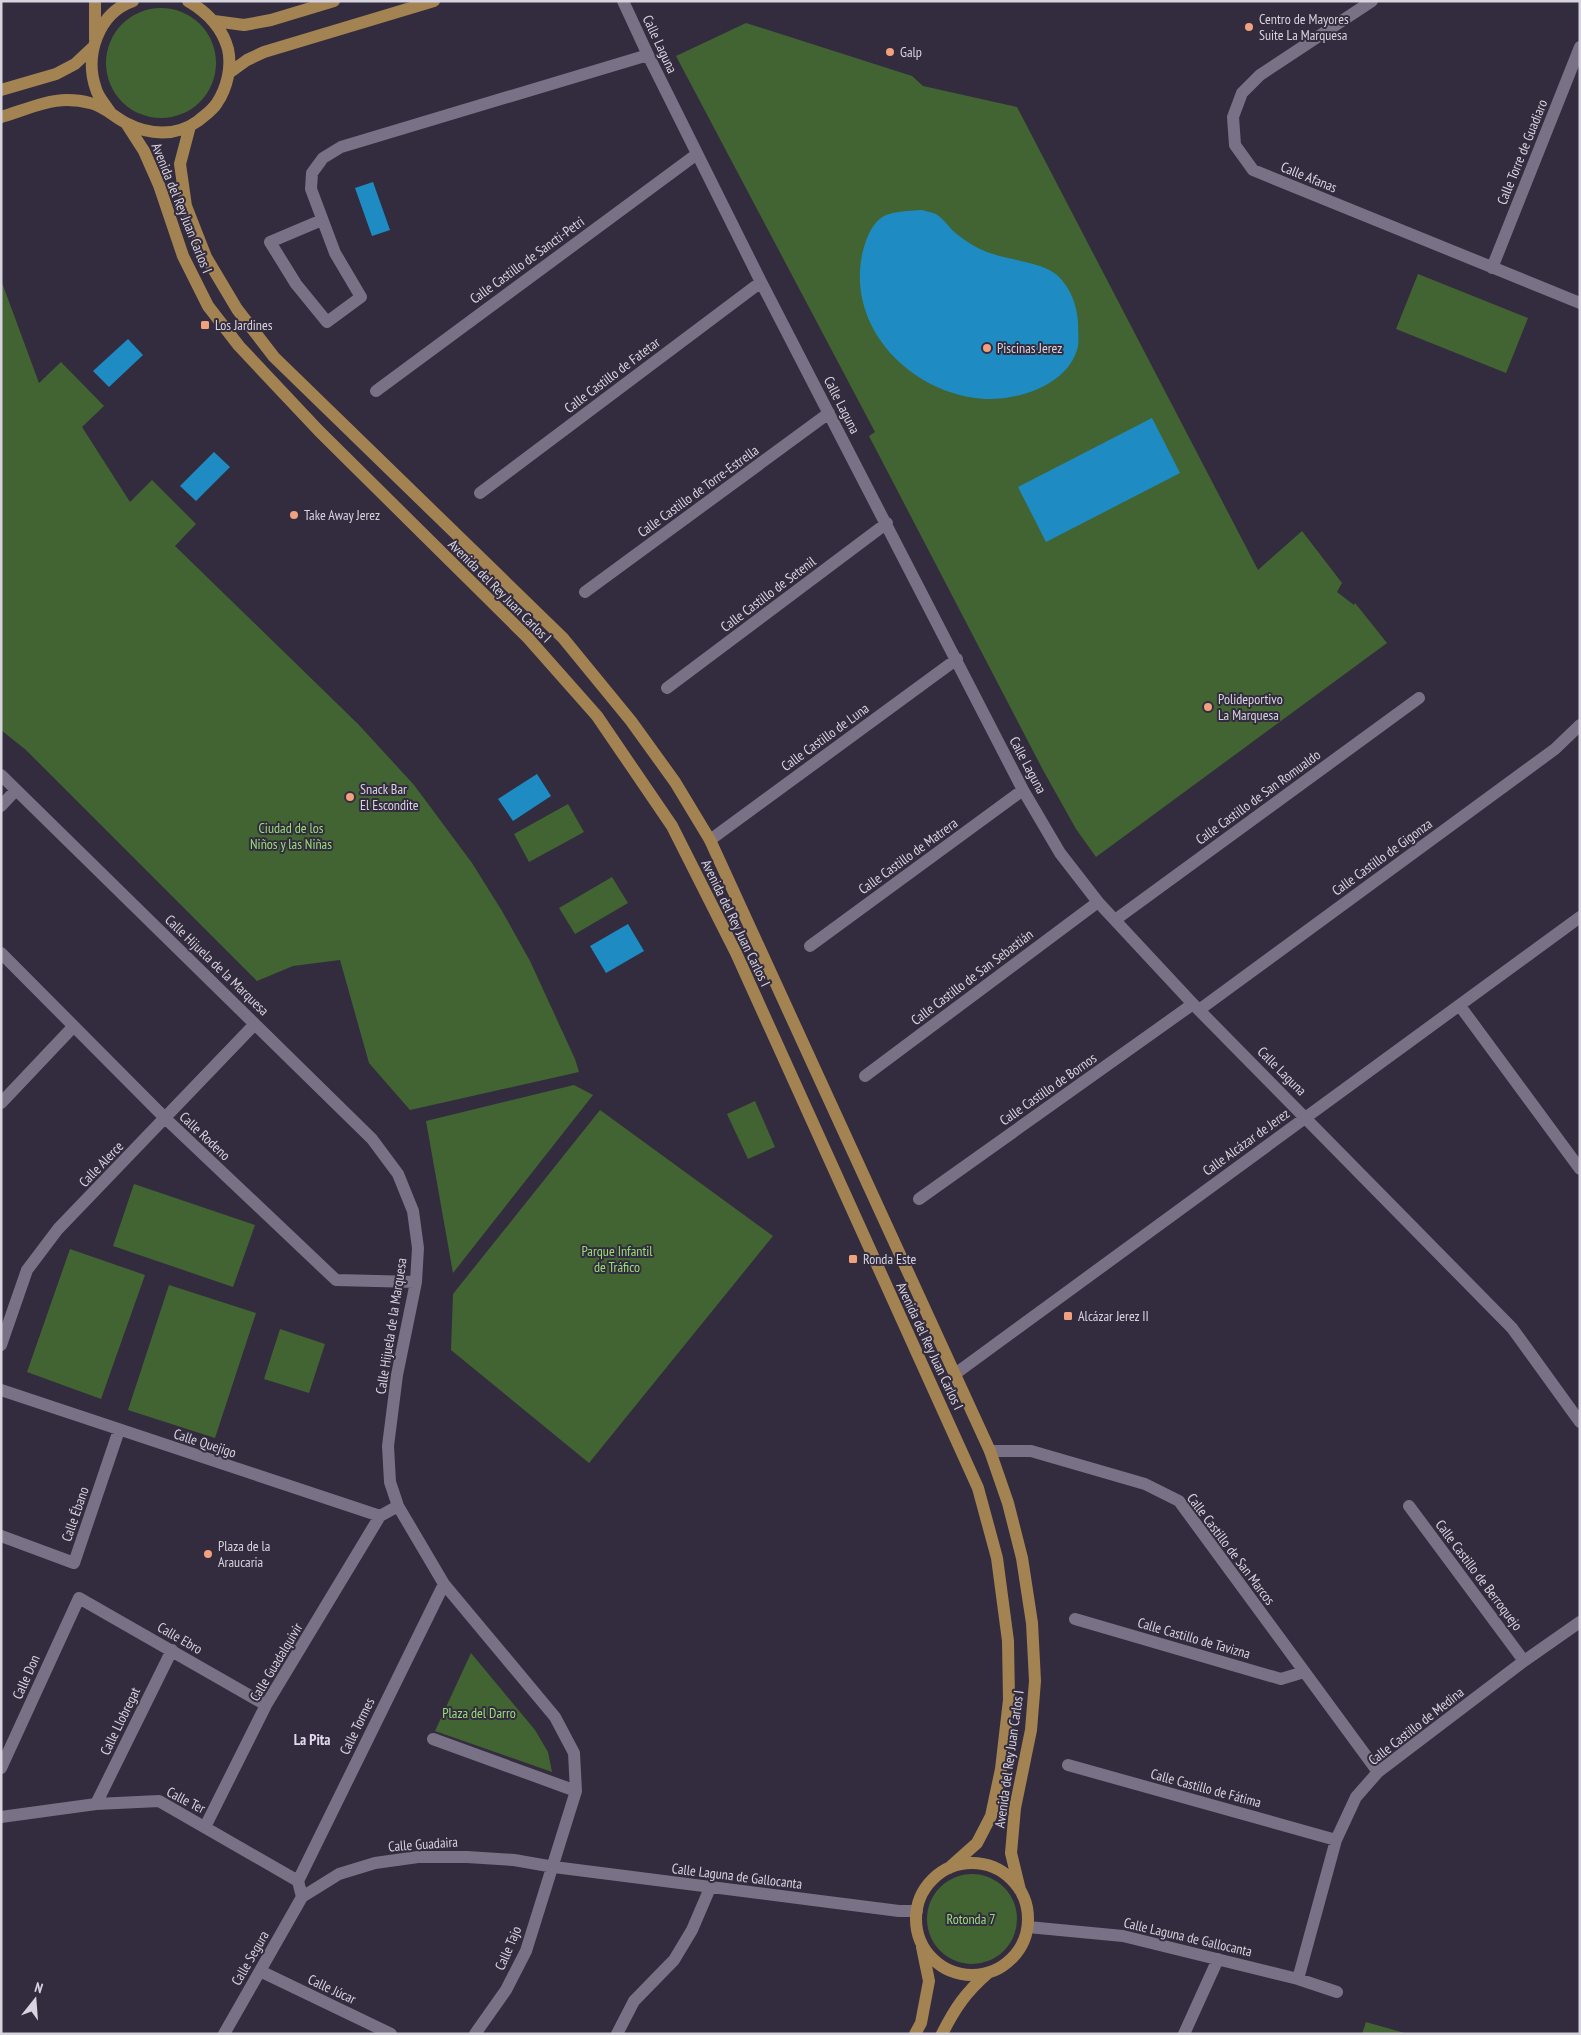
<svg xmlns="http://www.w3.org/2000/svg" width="1581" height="2035" font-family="'PT Sans Narrow',sans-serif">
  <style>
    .green { fill: #426432 }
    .water { fill: #1e8cc3 }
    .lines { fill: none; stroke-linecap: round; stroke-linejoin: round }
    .minor { stroke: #797186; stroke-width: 12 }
    .major { stroke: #a48352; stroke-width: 12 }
    .poi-dot { fill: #f1a17d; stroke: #332c3e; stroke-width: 2 }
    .labels { text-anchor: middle; stroke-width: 4; stroke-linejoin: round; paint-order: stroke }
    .poi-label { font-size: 14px; fill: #d7d3df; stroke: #332c3e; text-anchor: start }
    .street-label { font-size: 14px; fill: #d7d3df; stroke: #332c3e }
    .park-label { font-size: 14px; fill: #98df77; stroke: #332c3e }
    .neighbourhood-label { font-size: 15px; font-weight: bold; fill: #e1d8f0; stroke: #332c3e }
  </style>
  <rect width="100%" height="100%" fill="#332c3e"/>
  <!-- green -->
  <path class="green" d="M106 63a55 55 0 1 1 110 0a55 55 0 1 1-110 0Z
    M 746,23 L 912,76 L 923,86 L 1017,107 L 1258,570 L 1302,531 L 1342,583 L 1337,592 L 1354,605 L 1355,603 L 1387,643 L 1096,857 L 1076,829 L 1043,770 L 869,436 L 875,432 L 676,56 Z
    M 1418,274 L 1528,318 L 1506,373 L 1396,329 Z
    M 1,280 L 39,383 L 61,362 L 104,406 L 82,427 L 130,502 L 152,480 L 196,524 L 175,546 L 359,725 L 414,785 L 472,863 L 502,911 L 530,961 L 575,1059 L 579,1072 L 410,1110 L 369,1063 L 340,960 L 293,966 L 257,981 L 26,750 L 1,730 Z
    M 568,804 L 584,832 L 529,862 L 514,834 Z
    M 612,877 L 628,903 L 575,934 L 559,908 Z
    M 574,1085 L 593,1095 L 453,1273 L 426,1121 Z
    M 755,1101 L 775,1147 L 748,1159 L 727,1114 Z
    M 600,1110 L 773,1236 L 589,1463 L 451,1350 L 453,1294 Z
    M 134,1184 L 255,1225 L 233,1287 L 113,1246 Z
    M 70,1249 L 145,1275 L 101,1399 L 27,1372 Z
    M 169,1285 L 256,1313 L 215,1438 L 128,1410 Z
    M 280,1329 L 325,1344 L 309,1393 L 264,1379 Z
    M 471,1653 L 535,1730 L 548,1752 L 552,1772 L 435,1731 Z
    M927 1919a45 45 0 1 1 90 0a45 45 0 1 1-90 0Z
    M 1366,2022 L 1408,2034 L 1362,2034 Z"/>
  <!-- water -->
  <path class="water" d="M 373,182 L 390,230 L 372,236 L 355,188 Z
    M 921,210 C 926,211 931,212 936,214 C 942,218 947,224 952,230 C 962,239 974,247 987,252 C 1007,260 1043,262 1058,276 C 1071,289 1077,305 1078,323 C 1078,330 1079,339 1078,346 C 1070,384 1020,400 986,399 C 913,395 847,330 862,255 C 865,242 871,223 884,216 C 895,211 909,211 921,210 Z
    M 128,339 L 143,355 L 109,387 L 93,371 Z
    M 1152,418 L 1180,473 L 1046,542 L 1018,487 Z
    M 214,452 L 230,467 L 196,501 L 180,486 Z
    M 537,774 L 551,796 L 513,821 L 498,799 Z
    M 628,924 L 644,951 L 606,973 L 590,946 Z"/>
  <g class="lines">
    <!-- minor -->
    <path class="minor" d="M 623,1 L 648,55 L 761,282 L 1023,790 L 1060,853 L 1098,902 L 1193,1004 L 1512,1328 L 1580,1422
      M 1372,1 L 1260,75 L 1242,93 L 1233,117 L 1235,145 L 1253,170 L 1580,303
      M 322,220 L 270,242 L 296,284 L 327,322 L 361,297 L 335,253 L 311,189 L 312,173 L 323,158 L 341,147 L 648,55
      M 1492,268 L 1580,47
      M 376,391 L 697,154
      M 480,493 L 761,282
      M 585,592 L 829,413
      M 667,688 L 887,523
      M 1,775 L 372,1139 L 398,1174 L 413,1211 L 418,1248 L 416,1282 L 397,1375 L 388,1446 L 390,1482 L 398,1506 L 444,1584 L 555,1717 L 574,1753 L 576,1791 L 526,1951 L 506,1990 L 475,2034
      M 1,806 L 16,790
      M 710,840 L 957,659
      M 1115,920 L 1419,698
      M 810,946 L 1023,790
      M 1,953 L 166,1119 L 336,1280 L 416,1282
      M 1460,1006 L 1580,1169
      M 1199,1010 L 1555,749 L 1580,725
      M 865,1076 L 1098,902
      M 1,1103 L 73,1027
      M 919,1199 L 1193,1004
      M 1,1345 L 27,1270 L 58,1229 L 255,1024
      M 955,1374 L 1580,917
      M 1,1390 L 380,1516 L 398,1506
      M 990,1451 L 1031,1451 L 1145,1484 L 1179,1501 L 1378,1772
      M 1409,1506 L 1524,1661
      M 1,1536 L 74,1563 L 119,1430
      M 1075,1619 L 1281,1679 L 1304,1672
      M 433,1739 L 576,1791
      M 1068,1765 L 1336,1840
      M 1,1768 L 79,1598 L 266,1705
      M 96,1804 L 172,1650
      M 1,1817 L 96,1804 L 159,1801 L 298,1881 L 302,1897
      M 205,1827 L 266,1705 L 380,1516
      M 298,1881 L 444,1584
      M 1028,1927 L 1123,1936 L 1298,1979 L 1337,1992
      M 260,1971 L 391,2034
      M 1298,1979 L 1336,1840 L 1356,1797 L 1378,1772 L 1524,1661 L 1580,1622
      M 224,2034 L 302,1897 L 339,1874 L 375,1863 L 418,1857 L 467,1857 L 514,1860 L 554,1867 L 899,1911 L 917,1911
      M 617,2034 L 634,2001 L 674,1960 L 692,1930 L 710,1888
      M 1184,2034 L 1218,1959"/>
    <!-- major -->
    <path class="major" d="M 95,1 L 95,39
      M 214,21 L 244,25 L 271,20 L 334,1
      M 229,73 L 247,60 L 264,52 L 434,1
      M 1,90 L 56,74 L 75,64 L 92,48
      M 110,112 C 105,104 98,97 96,89 C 84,56 98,13 133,1
      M 1,117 C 22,111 46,100 67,100 C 74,100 83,101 90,103 C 104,106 114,117 126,123 C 149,135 176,137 198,121 C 205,115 212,111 217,103 C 227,88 232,67 228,49 C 222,27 207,12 188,1
      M 126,123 L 144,151 L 159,185 L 183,256 L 208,306 L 239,346 L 319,431 L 528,638 L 597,716 L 672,826 L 736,953 L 978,1488 L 997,1558 L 1008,1641 L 1009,1700 L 1001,1769 L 991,1816 L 977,1843 L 949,1868
      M 190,126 L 180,164 L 186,206 L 206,257 L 237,309 L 274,357 L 563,638 L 631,721 L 675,782 L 710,840 L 990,1451 L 1008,1503 L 1022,1558 L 1032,1623 L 1035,1681 L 1031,1730 L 1015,1808 L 1011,1853 L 1020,1890
      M916 1919a56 56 0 1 1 112 0a56 56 0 1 1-112 0Z
      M 915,2034 L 921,2023 L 929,1981 L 922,1947
      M 942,2034 C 955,2008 966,1992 988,1973"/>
  </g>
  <!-- markers -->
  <g class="poi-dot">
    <circle cx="1249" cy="27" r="5"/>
    <circle cx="890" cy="52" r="5"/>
    <rect x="200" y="320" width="10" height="10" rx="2.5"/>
    <circle cx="987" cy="348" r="5"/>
    <circle cx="294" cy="515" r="5"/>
    <circle cx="1208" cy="707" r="5"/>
    <circle cx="350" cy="797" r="5"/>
    <rect x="848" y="1254" width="10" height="10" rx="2.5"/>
    <rect x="1063" y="1311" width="10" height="10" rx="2.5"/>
    <circle cx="208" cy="1554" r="5"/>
  </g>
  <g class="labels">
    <!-- poi labels -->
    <g class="poi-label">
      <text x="1259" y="24">Centro de Mayores<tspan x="1259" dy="16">Suite La Marquesa</tspan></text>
      <text x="900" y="57">Galp</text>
      <text x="215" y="330">Los Jardines</text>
      <text x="997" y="353">Piscinas Jerez</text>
      <text x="304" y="520">Take Away Jerez</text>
      <text x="1218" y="704">Polideportivo<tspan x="1218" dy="16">La Marquesa</tspan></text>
      <text x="360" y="794">Snack Bar<tspan x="360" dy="16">El Escondite</tspan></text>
      <text x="863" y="1264">Ronda Este</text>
      <text x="1078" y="1321">Alcázar Jerez II</text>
      <text x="218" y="1551">Plaza de la<tspan x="218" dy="16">Araucaria</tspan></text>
    </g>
    <!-- street labels -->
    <g class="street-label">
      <text transform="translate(660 44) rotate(65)" y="5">Calle Laguna</text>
      <text transform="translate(1522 152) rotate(-68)" y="5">Calle Torre de Guadiaro</text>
      <text transform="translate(1309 177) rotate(22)" y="5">Calle Afanas</text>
      <text transform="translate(182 208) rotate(68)" y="5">Avenida del Rey Juan Carlos I</text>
      <text transform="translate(527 260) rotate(-36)" y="5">Calle Castillo de Sancti-Petri</text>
      <text transform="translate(612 375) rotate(-37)" y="5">Calle Castillo de Fatetar</text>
      <text transform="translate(842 405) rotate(63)" y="5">Calle Laguna</text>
      <text transform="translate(698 491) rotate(-36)" y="5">Calle Castillo de Torre-Estrella</text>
      <text transform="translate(500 591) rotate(45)" y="5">Avenida del Rey Juan Carlos I</text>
      <text transform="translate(768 594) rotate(-37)" y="5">Calle Castillo de Setenil</text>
      <text transform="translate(825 737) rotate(-36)" y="5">Calle Castillo de Luna</text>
      <text transform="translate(1028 765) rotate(62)" y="5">Calle Laguna</text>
      <text transform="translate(1258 797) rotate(-36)" y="5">Calle Castillo de San Romualdo</text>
      <text transform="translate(908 856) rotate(-36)" y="5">Calle Castillo de Matrera</text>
      <text transform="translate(1382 857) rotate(-36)" y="5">Calle Castillo de Gigonza</text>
      <text transform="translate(736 923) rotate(64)" y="5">Avenida del Rey Juan Carlos I</text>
      <text transform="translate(217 965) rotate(44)" y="5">Calle Hijuela de la Marquesa</text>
      <text transform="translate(972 977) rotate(-37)" y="5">Calle Castillo de San Sebastián</text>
      <text transform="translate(1282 1071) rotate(45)" y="5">Calle Laguna</text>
      <text transform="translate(1048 1089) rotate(-35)" y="5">Calle Castillo de Bornos</text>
      <text transform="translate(205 1136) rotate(43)" y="5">Calle Rodeno</text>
      <text transform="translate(1246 1142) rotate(-36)" y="5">Calle Alcázar de Jerez</text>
      <text transform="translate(101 1164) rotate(-46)" y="5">Calle Alerce</text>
      <text transform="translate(391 1326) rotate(-81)" y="5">Calle Hijuela de la Marquesa</text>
      <text transform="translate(930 1346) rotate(65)" y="5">Avenida del Rey Juan Carlos I</text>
      <text transform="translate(205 1443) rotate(18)" y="5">Calle Quejigo</text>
      <text transform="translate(75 1514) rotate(-71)" y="5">Calle Ébano</text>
      <text transform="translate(1231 1549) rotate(53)" y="5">Calle Castillo de San Marcos</text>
      <text transform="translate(1479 1575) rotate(53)" y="5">Calle Castillo de Berroquejo</text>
      <text transform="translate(180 1638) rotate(30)" y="5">Calle Ebro</text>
      <text transform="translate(1194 1638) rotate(16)" y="5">Calle Castillo de Tavizna</text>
      <text transform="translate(276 1662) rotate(-59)" y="5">Calle Guadalquivir</text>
      <text transform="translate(26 1677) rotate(-66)" y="5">Calle Don</text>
      <text transform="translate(120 1721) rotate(-64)" y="5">Calle Llobregat</text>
      <text transform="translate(357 1726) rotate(-64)" y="5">Calle Tormes</text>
      <text transform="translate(1416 1726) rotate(-38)" y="5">Calle Castillo de Medina</text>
      <text transform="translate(1009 1759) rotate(-82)" y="5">Avenida del Rey Juan Carlos I</text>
      <text transform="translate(1206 1788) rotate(15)" y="5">Calle Castillo de Fátima</text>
      <text transform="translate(186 1800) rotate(27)" y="5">Calle Ter</text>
      <text transform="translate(423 1844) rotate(-4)" y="5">Calle Guadaira</text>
      <text transform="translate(737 1876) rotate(7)" y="5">Calle Laguna de Gallocanta</text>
      <text transform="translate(1188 1937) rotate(13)" y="5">Calle Laguna de Gallocanta</text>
      <text transform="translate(508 1948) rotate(-67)" y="5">Calle Tajo</text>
      <text transform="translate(250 1958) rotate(-60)" y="5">Calle Segura</text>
      <text transform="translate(332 1989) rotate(25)" y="5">Calle Júcar</text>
    </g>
    <!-- park labels -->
    <g class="park-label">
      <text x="291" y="833">Ciudad de los<tspan x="291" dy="16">Niños y las Niñas</tspan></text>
      <text x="617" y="1256">Parque Infantil<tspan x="617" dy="16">de Tráfico</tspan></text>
      <text x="479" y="1718">Plaza del Darro</text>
      <text x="971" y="1924">Rotonda 7</text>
    </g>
    <!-- neighbourhood labels -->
    <g class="neighbourhood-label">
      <text x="312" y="1745">La Pita</text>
    </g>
  </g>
  <!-- border -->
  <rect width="1581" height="2035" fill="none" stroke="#d7d3df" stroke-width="5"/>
  <!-- north arrow -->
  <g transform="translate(35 2000) rotate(17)" stroke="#332c3e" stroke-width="4" paint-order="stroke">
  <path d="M0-4L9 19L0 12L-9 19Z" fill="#d7d3df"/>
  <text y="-8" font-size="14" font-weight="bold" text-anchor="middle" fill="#d7d3df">N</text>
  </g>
</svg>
